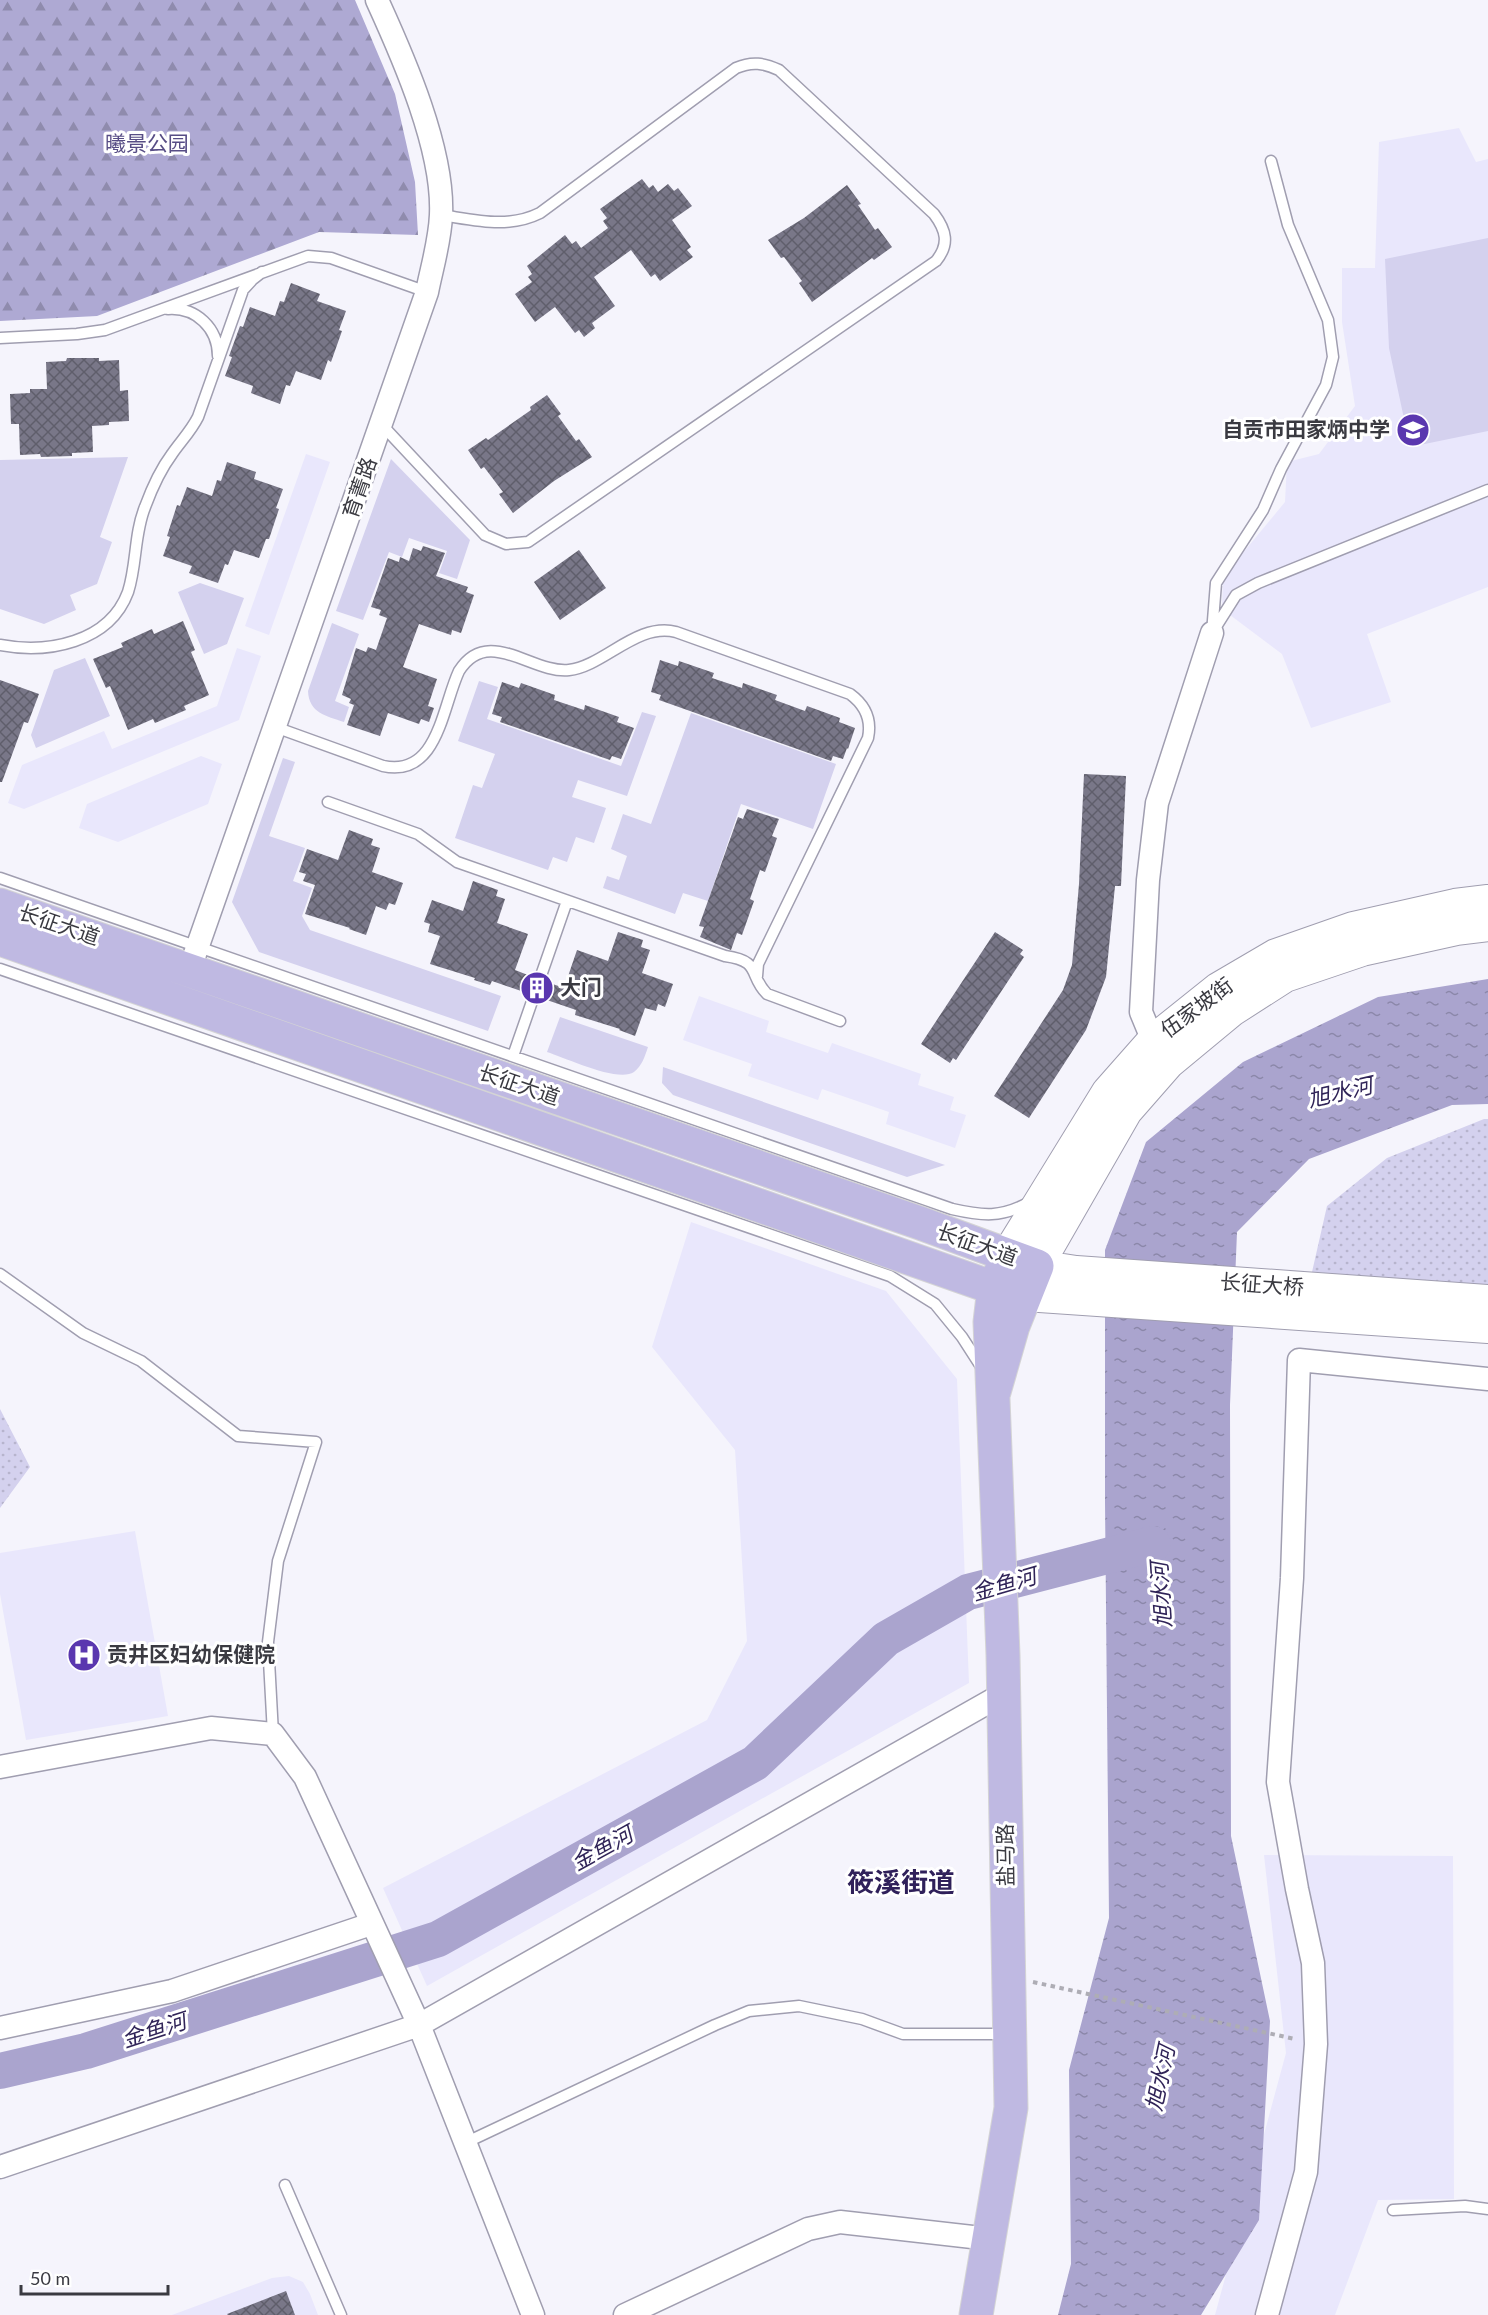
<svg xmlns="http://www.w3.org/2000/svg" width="1488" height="2315" font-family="Lato,'Noto Sans SC',sans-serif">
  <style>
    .built { fill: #e9e7fc }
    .green { fill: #d4d1ee }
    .forest { fill: url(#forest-firs) }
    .park { fill: url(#park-dots) }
    .water { fill: url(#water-ripples) }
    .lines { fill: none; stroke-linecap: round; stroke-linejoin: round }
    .river { stroke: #aaa4ce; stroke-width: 36 }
    .building { fill: url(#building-cross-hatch) }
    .lane-casing { stroke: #a09eb0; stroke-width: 13 }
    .street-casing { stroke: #a09eb0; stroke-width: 25 }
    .secondary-casing { stroke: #a09eb0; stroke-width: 34 }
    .primary-casing { stroke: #d4d4d5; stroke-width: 35 }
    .path { stroke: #aeadb5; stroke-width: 4; stroke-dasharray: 4.5 4.5; stroke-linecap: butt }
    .lane { stroke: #fff; stroke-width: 10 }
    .street { stroke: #fff; stroke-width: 22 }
    .secondary { stroke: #fff; stroke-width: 32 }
    .primary { stroke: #bfb9e2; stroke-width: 33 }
    .labels { text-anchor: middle; stroke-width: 6; stroke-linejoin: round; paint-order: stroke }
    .park-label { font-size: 21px; fill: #574d85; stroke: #fff }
    .poi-label { font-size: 21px; font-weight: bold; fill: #3a3a41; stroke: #fff; text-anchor: start }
    .street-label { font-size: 21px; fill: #3a3a41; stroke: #fff }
    .water-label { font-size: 22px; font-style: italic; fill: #302458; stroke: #fff }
    .district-label { font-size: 27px; font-weight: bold; fill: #2f205a; stroke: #fff }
  </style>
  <defs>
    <pattern id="forest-firs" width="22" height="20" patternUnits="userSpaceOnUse" patternTransform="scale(1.5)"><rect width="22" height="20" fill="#aea9d3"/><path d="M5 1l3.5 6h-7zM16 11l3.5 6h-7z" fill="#8f8bad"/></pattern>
    <pattern id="park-dots" width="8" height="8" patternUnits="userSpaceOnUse" patternTransform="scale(1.5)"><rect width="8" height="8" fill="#d4d1ee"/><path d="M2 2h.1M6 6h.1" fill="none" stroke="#b7b4cd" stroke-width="1.8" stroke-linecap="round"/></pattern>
    <pattern id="water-ripples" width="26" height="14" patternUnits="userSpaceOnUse" patternTransform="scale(1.5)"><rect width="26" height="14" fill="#aaa4ce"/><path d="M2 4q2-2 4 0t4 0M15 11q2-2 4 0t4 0" fill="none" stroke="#8b87a9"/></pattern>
    <pattern id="building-cross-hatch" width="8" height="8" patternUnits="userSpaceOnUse" patternTransform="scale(1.5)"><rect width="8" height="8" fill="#797788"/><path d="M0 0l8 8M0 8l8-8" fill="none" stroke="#5f5e6b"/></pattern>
  </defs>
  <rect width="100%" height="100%" fill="#f5f4fc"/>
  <!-- built -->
  <path class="built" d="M 1459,128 L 1476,162 L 1488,159 L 1488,587 L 1367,634 L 1391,702 L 1311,728 L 1282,654 L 1222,609 L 1223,577 L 1285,502 L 1287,462 L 1319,454 L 1355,406 L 1342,322 L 1342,268 L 1375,268 L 1379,142 Z
    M 306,454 L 330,462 L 269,635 L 245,626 Z
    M 237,648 L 261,656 L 239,720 L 24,809 L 8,803 L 22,765 L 104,731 L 112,749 L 217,706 Z
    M 201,756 L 222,764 L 208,804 L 118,842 L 79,828 L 87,804 Z
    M 699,996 L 769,1021 L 766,1032 L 828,1053 L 832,1043 L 921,1074 L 918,1085 L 954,1097 L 950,1110 L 966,1115 L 955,1148 L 886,1124 L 889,1112 L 822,1089 L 818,1100 L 748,1076 L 752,1064 L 683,1040 Z
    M 691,1222 L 886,1291 L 957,1379 L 969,1683 L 427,1986 L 383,1888 L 707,1720 L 747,1641 L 735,1450 L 652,1347 Z
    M 135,1531 L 168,1716 L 26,1740 L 0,1594 L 0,1553 Z
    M 1264,1855 L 1453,1856 L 1454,2199 L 1378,2200 L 1335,2315 L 1215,2315 L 1286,2053 Z
    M 289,2276 L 303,2282 L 310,2294 L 318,2315 L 172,2315 L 272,2278 Z"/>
  <!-- green -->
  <path class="green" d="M 1488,238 L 1488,431 L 1410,447 L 1389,348 L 1385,259 Z
    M 128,457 L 100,537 L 112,542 L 97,584 L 70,595 L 76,610 L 44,624 L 0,609 L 0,460 Z
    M 391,459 L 470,540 L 457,579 L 439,573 L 447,551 L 409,538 L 402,557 L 389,552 L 363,620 L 336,611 Z
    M 200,583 L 244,598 L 227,644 L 204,654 L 178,592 Z
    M 332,623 L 359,634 L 335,701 L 349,707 L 344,722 C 326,716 309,713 308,691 Z
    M 85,658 L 110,716 L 36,748 L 31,735 L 54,670 Z
    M 479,681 L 498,687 L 487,719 L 621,766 L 642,712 L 656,716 L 627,796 L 578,780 L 572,797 L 606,808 L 594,843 L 576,837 L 567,862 L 553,857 L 548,870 L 455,838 L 473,785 L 482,788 L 495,754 L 458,741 Z
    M 691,713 L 836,764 L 813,829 L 741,804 L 708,901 L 683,893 L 675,914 L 603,888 L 607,876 L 619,880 L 627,856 L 611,849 L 623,814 L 651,824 Z
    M 283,758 L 295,762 L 269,836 L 305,848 L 293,881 L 312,888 L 302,916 L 310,930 L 501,996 L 488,1031 L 259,952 L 232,902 Z
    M 560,1017 L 648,1047 C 645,1056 642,1066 634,1072 C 618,1083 566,1058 547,1052 Z
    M 663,1067 L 945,1165 L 907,1177 L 673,1095 L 662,1083 Z"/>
  <!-- forest -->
  <path class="forest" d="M 0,0 L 355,0 L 395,94 L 415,182 L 418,235 L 319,232 L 97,316 L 0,321 Z"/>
  <!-- park -->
  <path class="park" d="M 1484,1119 L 1488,1119 L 1488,1287 L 1312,1272 L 1327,1206 L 1387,1158 Z
    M 0,1409 L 30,1467 L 0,1508 Z"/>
  <!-- water -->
  <path class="water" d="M 1488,979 L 1488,1104 L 1452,1105 L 1309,1159 L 1237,1232 L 1230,1405 L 1231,1836 L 1270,2021 L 1259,2220 L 1201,2315 L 1058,2315 L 1071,2264 L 1069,2070 L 1109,1918 L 1105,1502 L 1105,1250 L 1146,1142 L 1243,1062 L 1378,997 Z"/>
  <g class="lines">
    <!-- river -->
    <path class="river" d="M 0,2071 L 86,2051 L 438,1939 L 755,1763 L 886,1639 L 968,1592 L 1153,1544"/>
  </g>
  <!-- building -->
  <path class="building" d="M 642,179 L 649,188 L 653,185 L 658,192 L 668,184 L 674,191 L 678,188 L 692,206 L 672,220 L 691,247 L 687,250 L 693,257 L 660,281 L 655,274 L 651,277 L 631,250 L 594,277 L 615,306 L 592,323 L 595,328 L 584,337 L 579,330 L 575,333 L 555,307 L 535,322 L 515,294 L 532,282 L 528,277 L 532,274 L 527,266 L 565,235 L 572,244 L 576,241 L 581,248 L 608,228 L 603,221 L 607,218 L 600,209 Z
    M 847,185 L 861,204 L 858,205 L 875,230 L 878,228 L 892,247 L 874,260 L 872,258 L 812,302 L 799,283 L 802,281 L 784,257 L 781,258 L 768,240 L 804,218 Z
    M 291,283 L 320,294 L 317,301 L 346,311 L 339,330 L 342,331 L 331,362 L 328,360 L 321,380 L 296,371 L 290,386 L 286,385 L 280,404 L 251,393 L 253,386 L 225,376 L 232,357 L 229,356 L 240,326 L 243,327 L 250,307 L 275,316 L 280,301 L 284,302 Z
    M 67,358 L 99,358 L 99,361 L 119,360 L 120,391 L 128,390 L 129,421 L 109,422 L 109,425 L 92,426 L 93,452 L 72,453 L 72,456 L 41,457 L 40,454 L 20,455 L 19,424 L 11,424 L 10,394 L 30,393 L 30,389 L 47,389 L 46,362 L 66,361 Z
    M 547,395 L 561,414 L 558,416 L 576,441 L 579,439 L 592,457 L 554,481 L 513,513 L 499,494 L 503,492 L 484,467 L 481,469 L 468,450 L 486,438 L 488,440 L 531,410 L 530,407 Z
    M 227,462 L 256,472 L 254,479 L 283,489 L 276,508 L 279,509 L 269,539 L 266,539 L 259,558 L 234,550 L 228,565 L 225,564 L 218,583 L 189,573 L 192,566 L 163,556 L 170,537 L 167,536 L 177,505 L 180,506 L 187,487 L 212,496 L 217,480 L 221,481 Z
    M 423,546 L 445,553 L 436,576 L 468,587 L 466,592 L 474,595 L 461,633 L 452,630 L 451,635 L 419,624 L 403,667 L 437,679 L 428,706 L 434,708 L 429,722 L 421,719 L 419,724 L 388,713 L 380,736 L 347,725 L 354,705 L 349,703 L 351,699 L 342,695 L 356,648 L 366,652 L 368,647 L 376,650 L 387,618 L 379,615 L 381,610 L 371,607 L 388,558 L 399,562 L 400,557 L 409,561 L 413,548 L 421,551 Z
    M 579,550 L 606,588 L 560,620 L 534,582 Z
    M 183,621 L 195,650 L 191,652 L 209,695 L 184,706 L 186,710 L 155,723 L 153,719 L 128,730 L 110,686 L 106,688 L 93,659 L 123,647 L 121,643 L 152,629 L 154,634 Z
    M 660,660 L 678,666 L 679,661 L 714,673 L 712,678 L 742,688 L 743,683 L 777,695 L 775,700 L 805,711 L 807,706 L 840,718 L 839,722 L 855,728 L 848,749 L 847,748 L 843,759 L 833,756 L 831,761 L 659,700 L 661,695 L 651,692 Z
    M 0,680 L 39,694 L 28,723 L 24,722 L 2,782 L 0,782 Z
    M 502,682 L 519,688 L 521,683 L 555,695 L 554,700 L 584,710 L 585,705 L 619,717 L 617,722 L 634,728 L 621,759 L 612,756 L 610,760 L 500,722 L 502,717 L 492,714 Z
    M 1084,774 L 1126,776 L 1121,886 L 1115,886 L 1106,977 L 1086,1030 L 1029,1118 L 994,1096 L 1063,990 L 1072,965 L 1079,884 Z
    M 747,809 L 779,819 L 772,836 L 777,838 L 765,872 L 760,870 L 750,899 L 754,901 L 742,935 L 737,933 L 731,950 L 700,937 L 704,927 L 699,926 L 738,817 L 743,819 Z
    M 349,830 L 373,839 L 371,845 L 380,848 L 372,872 L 403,883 L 395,905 L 389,903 L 386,910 L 376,906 L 366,935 L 349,929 L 350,928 L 305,914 L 315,885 L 303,881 L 306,874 L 299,872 L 307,849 L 338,860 Z
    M 473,881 L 498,890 L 496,896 L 505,899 L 497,923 L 528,934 L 515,970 L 533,977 L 527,993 L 492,981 L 490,985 L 474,980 L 475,978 L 430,964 L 440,936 L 428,932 L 430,924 L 424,922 L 432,900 L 463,911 Z
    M 618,932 L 643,940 L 641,947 L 650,950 L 642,973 L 673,984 L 665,1007 L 658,1004 L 656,1011 L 645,1008 L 635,1036 L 619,1030 L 620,1029 L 575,1015 L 576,1010 L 541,998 L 547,982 L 564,988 L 577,950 L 608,961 Z
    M 995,932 L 1023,950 L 1020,954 L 1024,957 L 956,1060 L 953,1058 L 950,1063 L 921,1044 Z
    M 286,2291 L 295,2315 L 228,2315 L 227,2314 Z"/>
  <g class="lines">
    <defs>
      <path id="lane" d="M 168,309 C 196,307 218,328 218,356
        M 0,338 L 77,334 L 105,330 L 308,256 L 331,258 L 427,292
        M 382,425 L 485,535 L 506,544 L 528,542 L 936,261 C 950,244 946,230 934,214 L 779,70 C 764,63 752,61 736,68 L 540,213 C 508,229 475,220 441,215
        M 1212,633 L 1216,583 L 1263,510 L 1281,469 L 1326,385 L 1333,357 L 1328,320 L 1288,225 L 1271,161
        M 1212,633 L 1236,595 L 1258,583 L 1488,490
        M 0,645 C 47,654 109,643 128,592 C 137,564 134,534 145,507 C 152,488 160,470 172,454 C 181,441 191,431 198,417 L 243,290 L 253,279 L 262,272
        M 275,727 L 383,766 C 438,778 442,707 459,671 C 488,625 532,674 569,670 C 604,666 637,622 676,632 L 850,694 C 865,705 872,719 868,738 L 758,964 L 757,976
        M 328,802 L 418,834 L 457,862 L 725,956 C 762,961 748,975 767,994 L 840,1021
        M 0,878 L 952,1209 C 983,1216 1001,1218 1030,1202
        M 0,969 L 890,1276 L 935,1304 L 962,1337 L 982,1368
        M 513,1056 L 567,901
        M 0,1274 L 83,1333 L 141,1361 L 238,1436 L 316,1442 L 278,1561 L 268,1642 L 273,1734
        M 465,2143 L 715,2025 L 749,2011 L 799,2006 L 862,2019 L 903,2034 L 1007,2034
        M 285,2185 L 341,2315
        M 1393,2210 L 1465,2206 L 1488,2209"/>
      <path id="street" d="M 189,971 L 427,292 C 432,267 440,241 441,215 C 444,150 404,59 377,0
        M 1161,1052 L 1153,1041 L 1141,1012 L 1148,880 L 1157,803 L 1212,633
        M 0,1767 L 211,1728 L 273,1734 L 305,1777 L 419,2025 L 533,2315
        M 0,2028 L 172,1991 L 371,1924
        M 0,2167 L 419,2025 L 1003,1694
        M 625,2315 L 808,2229 L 840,2222 L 990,2239
        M 1267,2315 L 1306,2172 L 1316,2044 L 1313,1963 L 1297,1889 L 1278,1782 L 1292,1578 L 1299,1360 L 1488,1379"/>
      <path id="secondary" d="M 1488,925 L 1457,929 L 1362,950 L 1285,976 L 1232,1010 L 1168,1063 L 1126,1111 L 1037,1266 L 1076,1272 L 1488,1301
        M 1007,1256 L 1108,1092 L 1153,1041 L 1218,989 L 1276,955 L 1353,928 L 1455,905 L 1488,901
        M 1025,1295 L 1488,1327"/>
      <path id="primary" d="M 0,905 L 920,1223 L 1037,1266 L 1013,1326 L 994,1392
        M 0,939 L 994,1288 L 1025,1295
        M 976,2315 L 1011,2108 L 1003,1655 L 990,1322 L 994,1288 L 1002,1269"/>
    </defs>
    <!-- lane casing -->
    <use href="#lane" class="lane-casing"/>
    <!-- street casing -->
    <use href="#street" class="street-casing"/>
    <!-- secondary casing -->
    <use href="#secondary" class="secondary-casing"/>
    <!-- primary casing -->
    <use href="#primary" class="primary-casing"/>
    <!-- path -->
    <path class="path" d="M 1033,1982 L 1295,2039"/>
    <!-- lane -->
    <use href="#lane" class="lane"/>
    <!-- street -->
    <use href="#street" class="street"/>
    <!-- secondary -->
    <use href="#secondary" class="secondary"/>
    <!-- primary -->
    <use href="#primary" class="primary"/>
  </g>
  <!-- icons -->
  <defs>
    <symbol id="school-disc" viewBox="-11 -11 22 22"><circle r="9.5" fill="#5a37af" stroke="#fff"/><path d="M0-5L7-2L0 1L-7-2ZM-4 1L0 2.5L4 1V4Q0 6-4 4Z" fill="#fff"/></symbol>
    <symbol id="building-disc" viewBox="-11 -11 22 22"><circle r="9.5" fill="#5a37af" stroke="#fff"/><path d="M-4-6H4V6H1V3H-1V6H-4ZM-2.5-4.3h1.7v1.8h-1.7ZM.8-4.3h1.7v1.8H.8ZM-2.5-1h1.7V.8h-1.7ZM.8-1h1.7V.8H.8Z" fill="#fff"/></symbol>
    <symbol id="hospital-disc" viewBox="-11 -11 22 22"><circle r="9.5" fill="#5a37af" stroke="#fff"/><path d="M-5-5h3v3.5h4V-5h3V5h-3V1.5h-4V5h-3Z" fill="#fff"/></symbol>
  </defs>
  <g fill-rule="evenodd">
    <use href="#school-disc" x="1394" y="411" width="38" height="38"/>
    <use href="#building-disc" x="518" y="969" width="38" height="38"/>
    <use href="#hospital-disc" x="65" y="1636" width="38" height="38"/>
  </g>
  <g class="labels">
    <!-- park labels -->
    <g class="park-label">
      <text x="147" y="151">曦景公园</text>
    </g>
    <!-- poi labels -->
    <g class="poi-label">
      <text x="1390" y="437" text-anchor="end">自贡市田家炳中学</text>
      <text x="560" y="995">大门</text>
      <text x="107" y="1662">贡井区妇幼保健院</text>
    </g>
    <!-- street labels -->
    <g class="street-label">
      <text transform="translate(360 488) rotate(-71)" y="7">育菁路</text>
      <text transform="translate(59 925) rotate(19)" y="7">长征大道</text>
      <text transform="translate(1197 1008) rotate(-37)" y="7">伍家坡街</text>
      <text transform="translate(519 1085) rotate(19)" y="7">长征大道</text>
      <text transform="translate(977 1245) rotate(20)" y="7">长征大道</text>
      <text transform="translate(1262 1285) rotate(4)" y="7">长征大桥</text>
      <text transform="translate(1006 1855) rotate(-91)" y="7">盐马路</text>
    </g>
    <!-- water labels -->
    <g class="water-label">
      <text transform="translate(1340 1092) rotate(-13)" y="8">旭水河</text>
      <text transform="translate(1004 1584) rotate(-16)" y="8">金鱼河</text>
      <text transform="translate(1161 1595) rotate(-94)" y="8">旭水河</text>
      <text transform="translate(602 1848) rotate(-29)" y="8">金鱼河</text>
      <text transform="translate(154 2030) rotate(-18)" y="8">金鱼河</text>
      <text transform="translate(1160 2078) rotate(-78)" y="8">旭水河</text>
    </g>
    <!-- district labels -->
    <g class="district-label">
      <text x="901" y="1892">筱溪街道</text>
    </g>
  </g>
  <!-- scale -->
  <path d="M21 2285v9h147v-9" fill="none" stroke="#3a3a41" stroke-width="3"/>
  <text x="30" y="2285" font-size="18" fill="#3a3a41" stroke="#ffffff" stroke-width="4.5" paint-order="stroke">50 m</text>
</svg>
